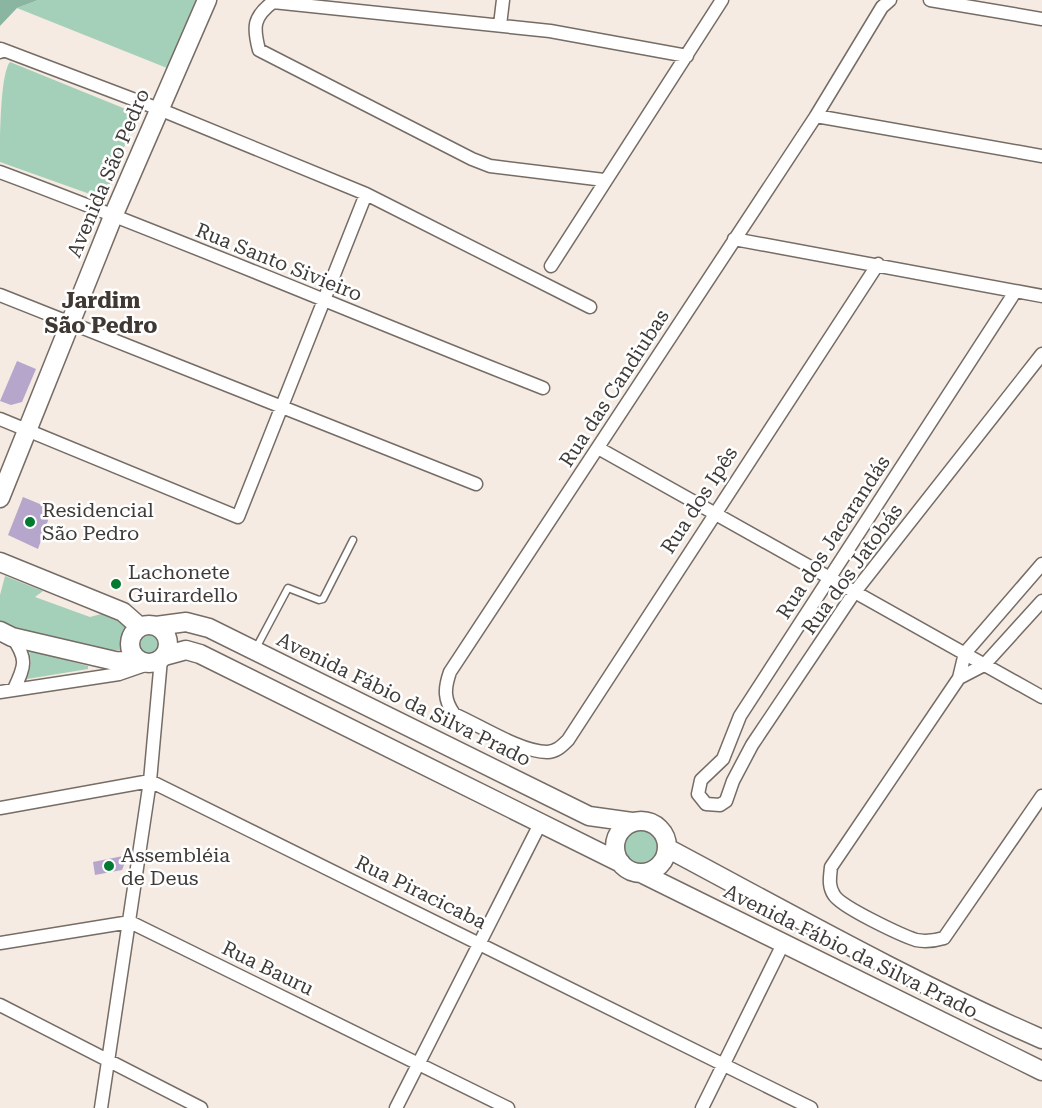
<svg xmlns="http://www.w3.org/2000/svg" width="1042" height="1108" font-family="'Roboto Serif',serif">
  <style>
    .green { fill: #a4d0ba }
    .forest { fill: #8ab6a1 }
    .building { fill: #b6a6cc }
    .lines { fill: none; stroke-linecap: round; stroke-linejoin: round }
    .lane-casing { stroke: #756c65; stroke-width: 9 }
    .street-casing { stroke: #756c65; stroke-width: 15 }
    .secondary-casing { stroke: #756c65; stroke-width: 21 }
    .lane { stroke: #fff; stroke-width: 6 }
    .street { stroke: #fff; stroke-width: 12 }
    .secondary { stroke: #fff; stroke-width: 18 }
    .poi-dot { fill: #027a30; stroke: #fff; stroke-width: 2 }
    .labels { text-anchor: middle; stroke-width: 5; stroke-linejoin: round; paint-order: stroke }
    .street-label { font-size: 20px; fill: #3f3b38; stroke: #fff }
    .poi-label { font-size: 20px; fill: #3f3b38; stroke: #fff; text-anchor: start }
    .quarter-label { font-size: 22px; font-weight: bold; fill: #403832; stroke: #fff }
  </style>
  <rect width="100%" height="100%" fill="#f5ebe3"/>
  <!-- green -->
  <path class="green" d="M 38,0 L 198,0 L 167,68 L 17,8 Z
    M 10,62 L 133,112 L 135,119 L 106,194 L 101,198 L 0,162 C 0,141 0,74 10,62 Z
    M 5,576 L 43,591 L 35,597 L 90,617 L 101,614 L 129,626 L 125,649 C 97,656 25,636 0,622 L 0,595 Z
    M137 643a12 12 0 1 1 24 0a12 12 0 1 1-24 0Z
    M 29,650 L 88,666 L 88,669 L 27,679 L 31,662 Z
    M623 846a19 19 0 1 1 38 0a19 19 0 1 1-38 0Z"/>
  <!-- forest -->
  <path class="forest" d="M 0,0 L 38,0 L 17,8 L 0,26 Z"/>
  <!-- building -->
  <path class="building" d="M 17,361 L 36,369 L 22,402 L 11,405 L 0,401 Z
    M 23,497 L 52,509 L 38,549 L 8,535 Z
    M 128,855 L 122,870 L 95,875 L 93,862 Z"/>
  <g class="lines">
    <defs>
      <path id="lane" d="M 255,650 L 288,588 L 319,600 L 323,599 L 353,540"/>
      <path id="street" d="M 930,0 L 1042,19
        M 500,25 L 503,0
        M 0,52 L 1,49 L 159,109 L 366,194 L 590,307
        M 816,116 L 1042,156
        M 0,172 C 183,240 362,317 543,388
        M 604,180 L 490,166 L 472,159 L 259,50 C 253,27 253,17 273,2 L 550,31 L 687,56
        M 734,239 L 1042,296
        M 878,264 L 568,740 C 562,746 556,752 547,752 C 521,752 479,725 454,714 C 444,700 444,689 450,672 L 816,116 L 882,7 L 890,0
        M 551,266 L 722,0
        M 1015,292 L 740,716 L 723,759 L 701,780 L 698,794 L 706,804 L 720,805 L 726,801 L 733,781 L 752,745 L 854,593 L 1042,354
        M 0,295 L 476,484
        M 0,419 L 238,517 L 366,194
        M 598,448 L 1042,697
        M 1042,564 L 965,653 L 959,678 L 831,867 C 830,877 828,886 834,895 C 841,907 901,935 916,940 C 926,942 934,941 944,938 L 1042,796
        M 12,637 C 28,659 25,666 14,689
        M 959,678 L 984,665 L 1042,601
        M 0,692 L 119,674 L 145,665
        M 0,808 L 150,781 L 811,1108
        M 0,943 L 130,922 L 508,1108
        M 0,1005 L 201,1108
        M 101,1108 L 150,781 L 161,659
        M 396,1108 L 541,822
        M 702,1108 L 784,942"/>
      <path id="secondary" d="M 0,498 L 114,214 L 207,0
        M 0,562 L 123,612 L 140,627
        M130 644a19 19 0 1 1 38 0a19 19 0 1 1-38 0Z
        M 156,626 L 186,622 L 209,628 L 589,816 L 632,822
        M 0,631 L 12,637 L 115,661 L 143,662
        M 164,656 L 186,650 L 200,654 L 621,863
        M615 847a26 26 0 1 1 52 0a26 26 0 1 1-52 0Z
        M 667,848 C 791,914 913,983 1042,1039
        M 641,873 L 1042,1071"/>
    </defs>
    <!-- lane casing -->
    <use href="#lane" class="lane-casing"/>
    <!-- street casing -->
    <use href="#street" class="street-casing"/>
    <!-- secondary casing -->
    <use href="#secondary" class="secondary-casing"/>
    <!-- lane -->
    <use href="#lane" class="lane"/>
    <!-- street -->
    <use href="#street" class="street"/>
    <!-- secondary -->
    <use href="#secondary" class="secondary"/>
  </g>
  <!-- markers -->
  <g class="poi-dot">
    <circle cx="30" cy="522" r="6"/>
    <circle cx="116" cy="584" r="6"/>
    <circle cx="109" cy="866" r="6"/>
  </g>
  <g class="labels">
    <!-- street labels -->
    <g class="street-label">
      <text transform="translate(108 173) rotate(-67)" y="7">Avenida São Pedro</text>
      <text transform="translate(279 262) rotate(22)" y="7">Rua Santo Sivieiro</text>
      <text transform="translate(614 388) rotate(-57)" y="7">Rua das Candiubas</text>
      <text transform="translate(699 500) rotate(-57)" y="7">Rua dos Ipês</text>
      <text transform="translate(833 537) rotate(-57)" y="7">Rua dos Jacarandás</text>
      <text transform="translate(852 569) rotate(-54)" y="7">Rua dos Jatobás</text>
      <text transform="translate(404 699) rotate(26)" y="7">Avenida Fábio da Silva Prado</text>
      <text transform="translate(421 892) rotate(26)" y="7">Rua Piracicaba</text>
      <text transform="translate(851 951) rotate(26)" y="7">Avenida Fábio da Silva Prado</text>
      <text transform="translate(268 968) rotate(26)" y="7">Rua Bauru</text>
    </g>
    <!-- poi labels -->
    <g class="poi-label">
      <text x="42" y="517">Residencial<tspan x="42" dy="23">São Pedro</tspan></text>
      <text x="128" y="579">Lachonete<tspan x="128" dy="23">Guirardello</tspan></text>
      <text x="121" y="862">Assembléia<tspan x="121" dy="23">de Deus</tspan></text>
    </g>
    <!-- quarter labels -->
    <g class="quarter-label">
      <text x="101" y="308">Jardim<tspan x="101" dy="25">São Pedro</tspan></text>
    </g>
  </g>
</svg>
